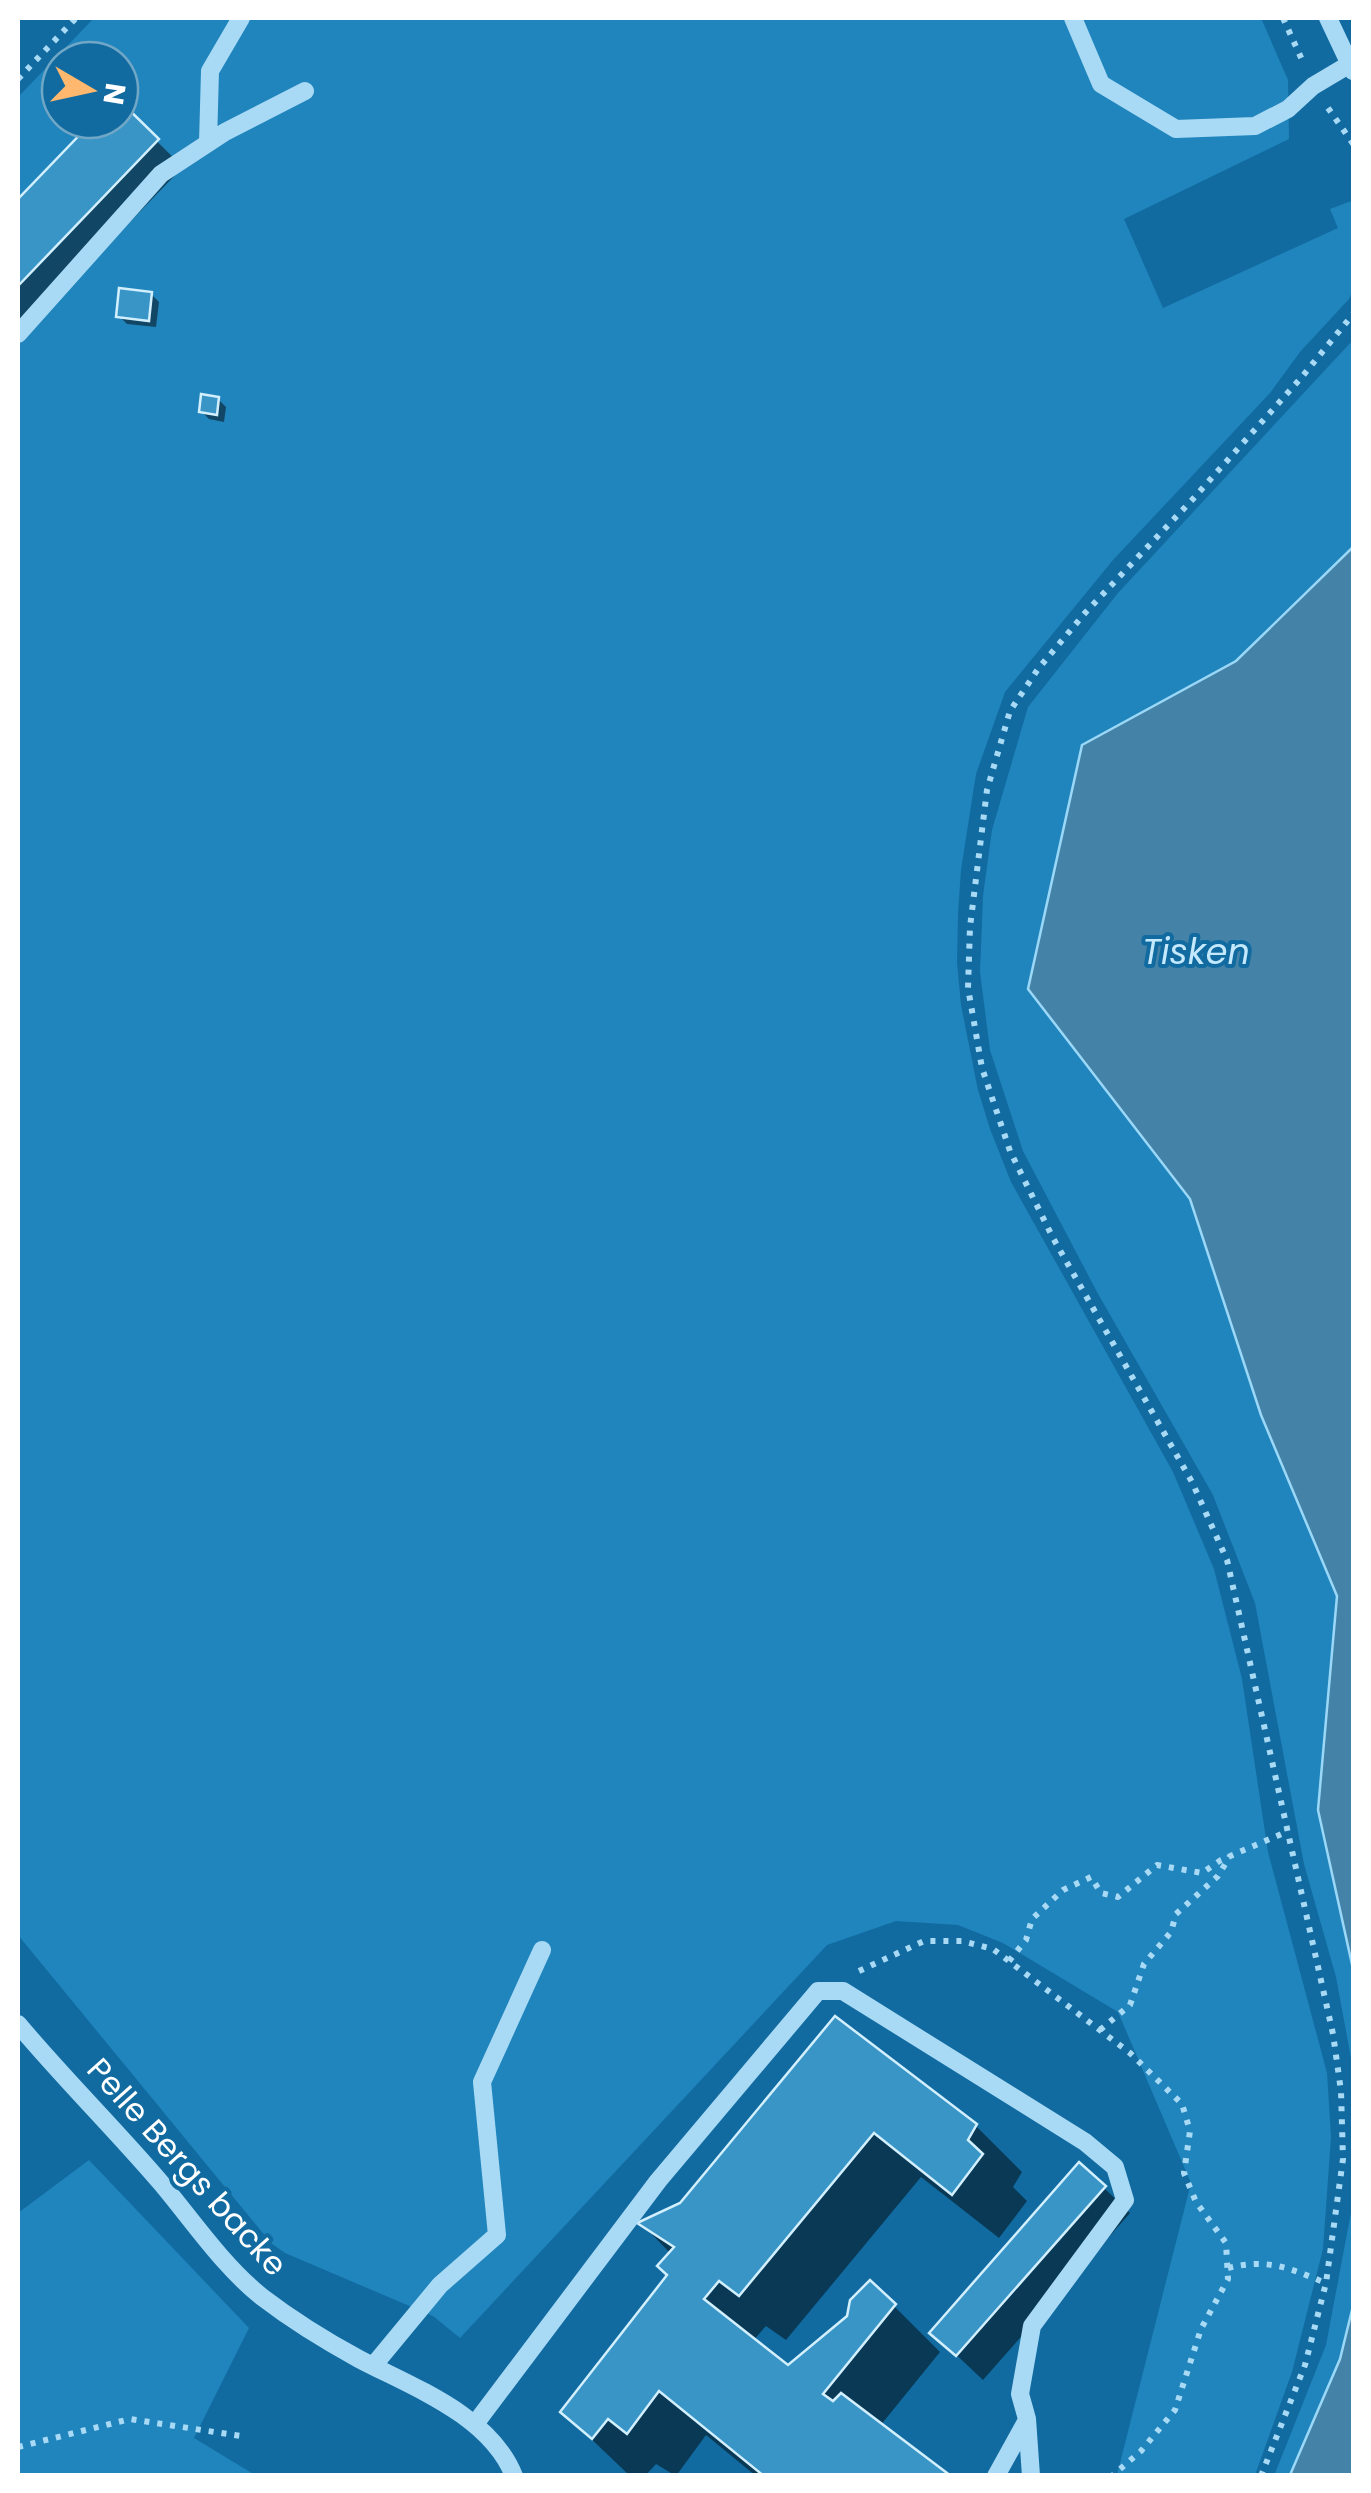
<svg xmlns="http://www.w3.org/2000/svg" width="1371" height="2493" font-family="Poppins,sans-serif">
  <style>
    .green { fill: #2085bd; fill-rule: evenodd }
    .water { fill: #4483a7; stroke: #9bd8f8; stroke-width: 2.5 }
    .shadow { fill: #0007 }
    .building { fill: #3a95c7; stroke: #d2effe; stroke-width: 2.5 }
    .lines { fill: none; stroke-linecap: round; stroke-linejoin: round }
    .path { stroke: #a9daf5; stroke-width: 6; stroke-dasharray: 5 8; stroke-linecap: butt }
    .minor { stroke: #a9daf5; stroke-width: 18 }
    .labels { text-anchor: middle; stroke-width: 8; stroke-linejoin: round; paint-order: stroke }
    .street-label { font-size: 32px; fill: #fff; stroke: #116ba0 }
    .water-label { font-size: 35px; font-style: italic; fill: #c5e9fc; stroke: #116ba0 }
  </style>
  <rect width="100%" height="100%" fill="#116ba0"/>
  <!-- green -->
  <path class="green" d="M 94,18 L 1261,18 L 1288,80 L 1289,139 L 1124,219 L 1163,308 L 1338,228 L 1330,209 L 1354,200 L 1353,290 L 1349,299 L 1300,352 L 1270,393 L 1113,560 L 1005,692 L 976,774 L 961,870 L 958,913 L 957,963 L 961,1005 L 978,1090 L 990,1129 L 1011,1182 L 1173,1472 L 1214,1569 L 1242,1679 L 1268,1852 L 1327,2073 L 1331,2137 L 1323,2249 L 1292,2372 L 1255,2475 L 1117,2475 L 1191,2183 L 1118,2012 L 1003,1943 L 958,1925 L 896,1921 L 827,1945 L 460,2338 L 433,2316 L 285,2253 L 271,2243 L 18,1935 L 18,97 ZM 60,60 L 120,60 L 120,120 L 60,120 Z
    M 1353,340 L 1353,547 L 1236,661 L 1083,746 L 1028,989 L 1190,1199 L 1261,1415 L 1337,1596 L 1318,1810 L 1353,1968 L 1353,2069 L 1336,1977 L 1304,1864 L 1255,1603 L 1213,1495 L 1097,1292 L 1023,1151 L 990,1050 L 980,972 L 983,896 L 992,830 L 1028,707 L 1118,593 Z
    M 89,2160 L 249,2328 L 194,2438 L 255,2475 L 18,2475 L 18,2213 Z
    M 1353,2202 L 1353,2306 L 1340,2359 L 1289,2475 L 1274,2476 L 1326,2345 Z"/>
  <!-- water -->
  <path class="water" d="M 1353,547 L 1353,1969 L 1318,1810 L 1337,1596 L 1261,1415 L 1190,1199 L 1028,989 L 1082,745 L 1236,661 Z
    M 1353,2306 L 1353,2475 L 1290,2475 L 1340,2359 Z"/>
  <!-- shadow -->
  <path class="shadow" d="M 120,105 L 183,167 L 18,338 L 18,203 L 98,120 L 120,120 Z
    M 151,294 L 159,302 L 156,327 L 127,324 L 119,316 Z
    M 218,399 L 226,407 L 224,422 L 209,419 L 201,411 Z
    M 836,2019 L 976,2126 L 1022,2172 L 1013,2187 L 1027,2201 L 999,2238 L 921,2177 L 786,2340 L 766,2326 L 753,2341 L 788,2369 L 894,2306 L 940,2352 L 880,2426 L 947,2476 L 756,2476 L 706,2435 L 676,2476 L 656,2464 L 645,2476 L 630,2476 L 563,2412 L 670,2276 L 671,2254 L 641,2223 L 682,2205 Z
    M 1104,2188 L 1130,2213 L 983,2380 L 933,2333 Z"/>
  <!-- building -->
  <path class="building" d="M 120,101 L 159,139 L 18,286 L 18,199 L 94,120 L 120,120 Z
    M 119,288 L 152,292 L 149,321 L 116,317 Z
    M 201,394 L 219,397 L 217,415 L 199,412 Z
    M 835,2016 L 977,2124 L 968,2140 L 983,2154 L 952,2195 L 874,2133 L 739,2296 L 719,2281 L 704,2299 L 788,2365 L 847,2316 L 850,2300 L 870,2280 L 896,2304 L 823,2394 L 833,2401 L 841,2393 L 951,2476 L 764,2476 L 659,2391 L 627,2434 L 608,2419 L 592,2439 L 560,2412 L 667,2275 L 657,2266 L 674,2247 L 637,2223 L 680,2203 Z
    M 1079,2162 L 1106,2186 L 956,2356 L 929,2333 Z"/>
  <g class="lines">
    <!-- path -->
    <path class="path" d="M 1283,18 L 1303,62
      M 18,79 L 76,18
      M 1328,108 L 1354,145
      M 1009,1961 L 1026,1940 L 1032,1919 L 1063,1890 L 1091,1877 L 1101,1893 L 1118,1897 L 1157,1865 L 1202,1873 L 1221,1860 L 1286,1832
      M 859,1971 L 924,1941 L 962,1941 L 993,1949 L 1130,2053 L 1182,2104 L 1190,2131 L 1184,2173 L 1196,2202 L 1226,2243 L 1228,2279 L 1201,2329 L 1175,2410 L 1141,2451 L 1112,2476
      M 1100,2030 L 1130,2005 L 1144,1964 L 1171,1932 L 1176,1914 L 1218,1876 L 1230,1856
      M 1228,2268 C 1269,2258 1288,2268 1326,2283
      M 18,2447 L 130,2419 L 247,2437
      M 1261,2476 L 1305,2365 L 1326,2283 L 1343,2159 L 1341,2091 L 1333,2034 L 1227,1560 L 1192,1482 L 1053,1238 L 1010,1151 L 982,1068 L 968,988 L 970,927 L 987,790 L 1010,711 L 1038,669 L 1085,613 L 1192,500 L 1301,378 L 1354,313"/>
    <!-- minor -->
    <path class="minor" d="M 1073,18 L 1101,84 L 1176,129 L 1255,126 L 1288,109 L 1313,86 L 1350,64
      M 1328,18 L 1353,71
      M 208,143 L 210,71 L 241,18
      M 18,334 L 161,174 L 225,132 L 305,91
      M 18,2024 C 64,2079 115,2129 161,2183 C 193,2221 223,2266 262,2297 C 292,2320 326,2341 359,2359 C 412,2387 490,2415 514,2476
      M 373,2366 L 440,2285 L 497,2235 L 482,2082 L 542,1950
      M 475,2424 L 658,2181 L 818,1991 L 843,1991 L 1085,2142 L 1115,2167 L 1125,2200 L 1032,2326 L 1020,2394 L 1027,2419 L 1031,2476
      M 996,2476 L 1027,2420"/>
  </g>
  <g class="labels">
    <!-- street labels -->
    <g class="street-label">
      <text transform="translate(187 2167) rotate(48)" y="11">Pelle Bergs backe</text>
    </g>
    <!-- water labels -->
    <g class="water-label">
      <text x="1196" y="964">Tisken</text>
    </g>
  </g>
  <!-- border -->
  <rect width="1371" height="2493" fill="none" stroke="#ffffff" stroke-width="40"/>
  <!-- north arrow -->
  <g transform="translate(90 90) rotate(99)"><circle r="48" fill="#116ba0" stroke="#70a6c6" stroke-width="2.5"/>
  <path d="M0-8L18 38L0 25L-18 38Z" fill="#ffb86d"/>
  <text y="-15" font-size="28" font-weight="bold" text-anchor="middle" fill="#ffffff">N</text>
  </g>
</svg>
